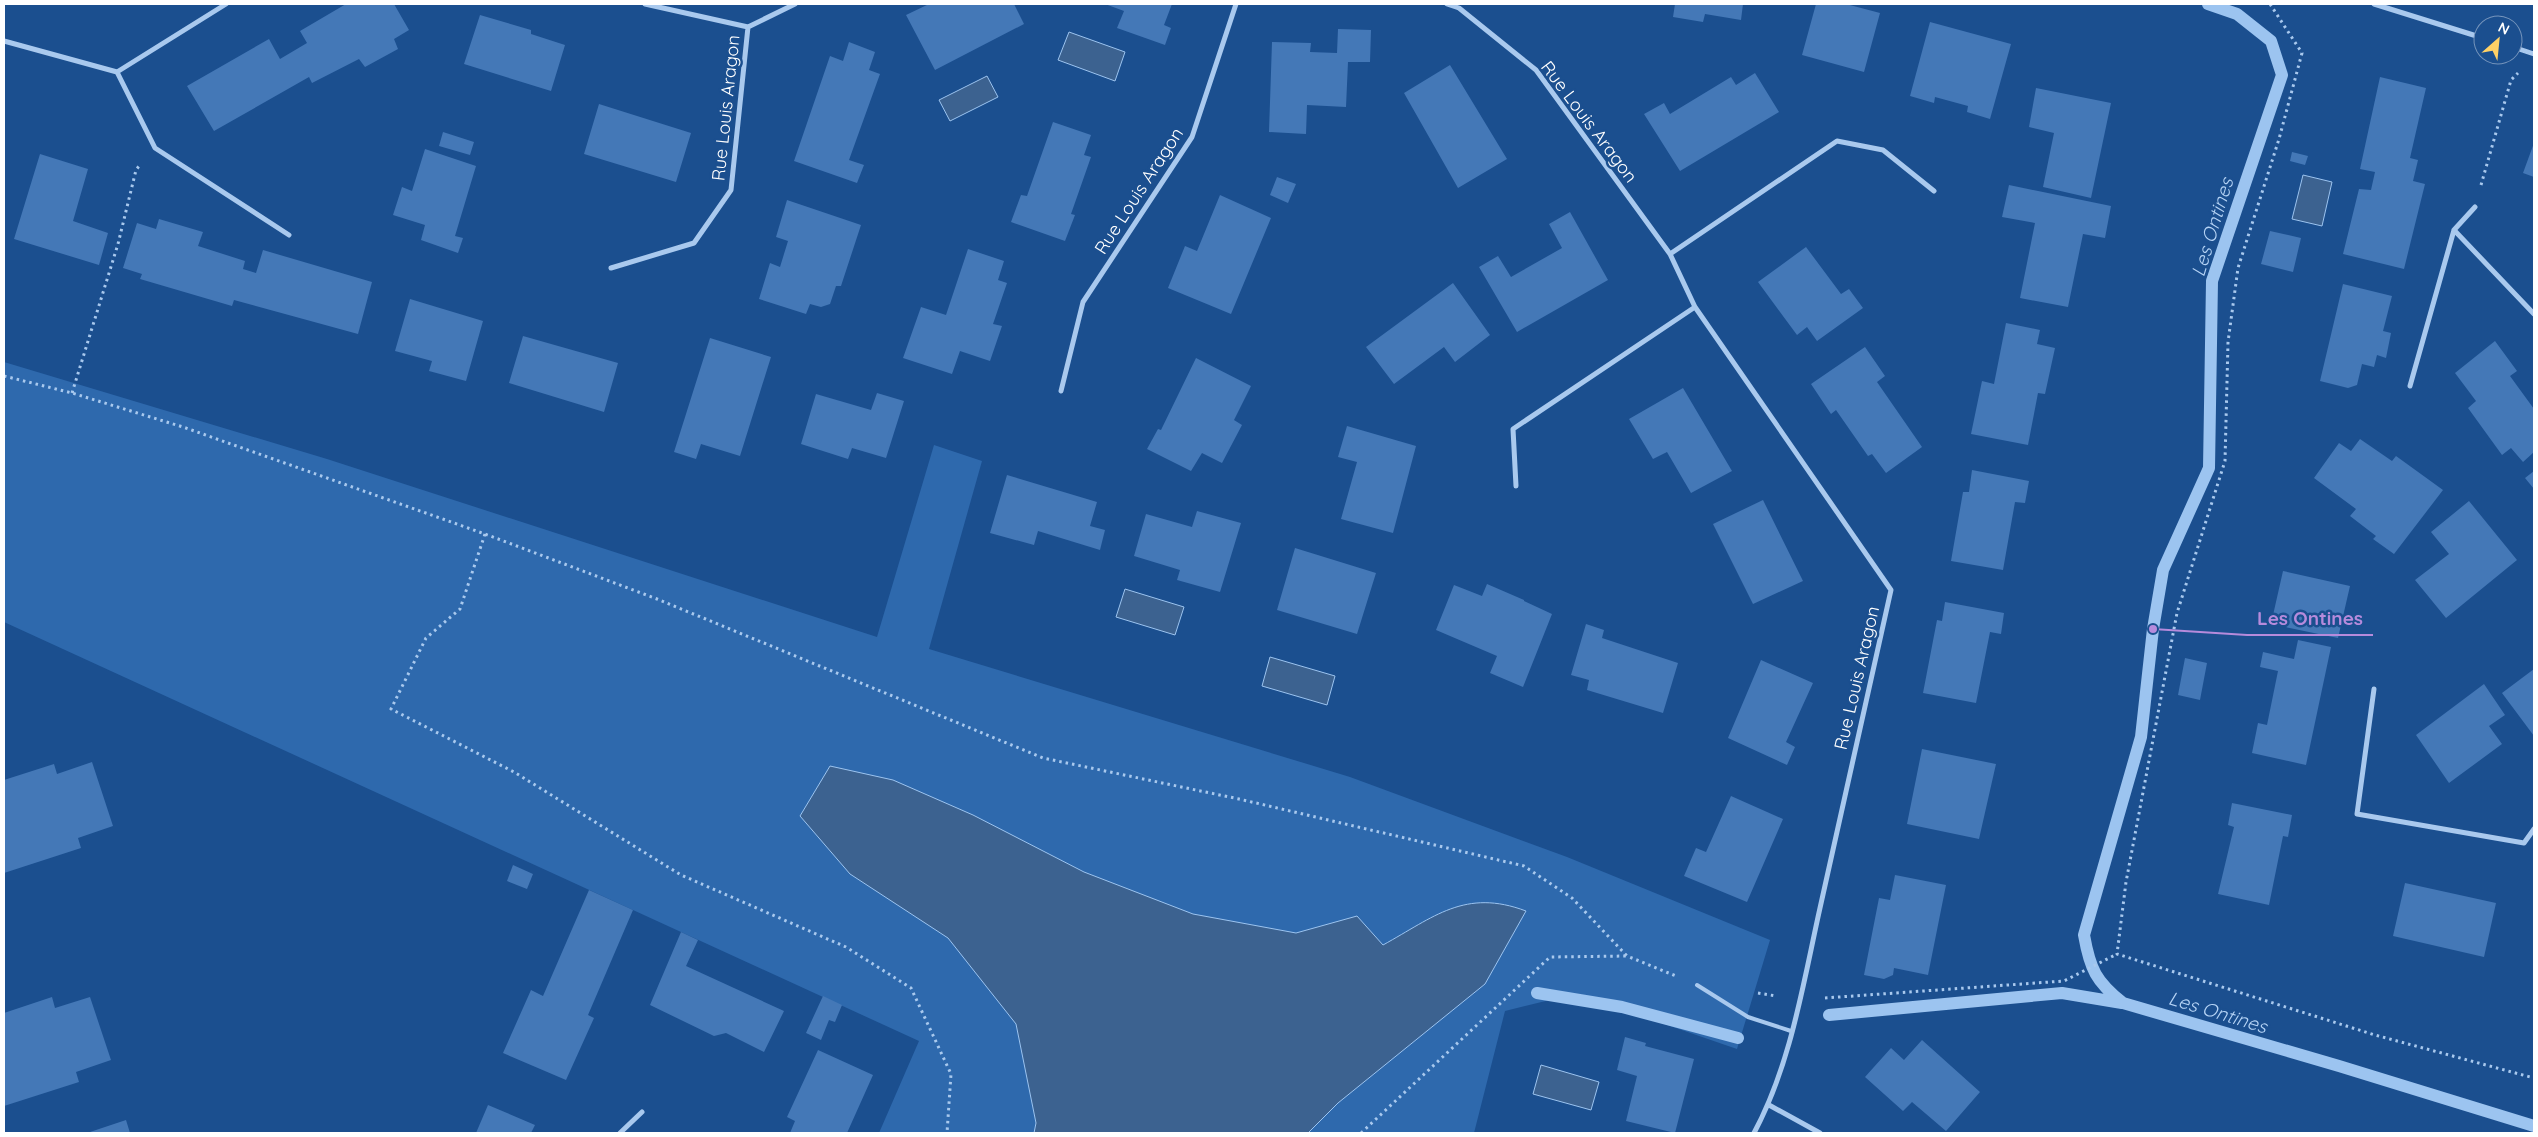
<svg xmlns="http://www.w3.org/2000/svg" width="2538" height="1137" font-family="Quicksand,sans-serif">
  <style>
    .green { fill: #2e69ad }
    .water { fill: #3c6290; stroke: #9cc4f0 }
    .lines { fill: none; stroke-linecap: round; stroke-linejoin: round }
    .stream { stroke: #9cc4f0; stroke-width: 12 }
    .building { fill: #4478b7 }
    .path { stroke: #a9c9ee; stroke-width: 3; stroke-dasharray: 2.5 4; stroke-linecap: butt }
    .service { stroke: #a9c9ee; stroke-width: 4 }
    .minor { stroke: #a9c9ee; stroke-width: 5 }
    .labels { text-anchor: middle; stroke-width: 5; stroke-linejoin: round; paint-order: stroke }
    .street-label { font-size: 18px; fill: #fff; stroke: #1b4f8f }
    .water-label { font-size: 19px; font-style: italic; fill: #b5d3f5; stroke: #1b4f8f }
    .leader { fill: none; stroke: #b68bdc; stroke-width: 2 }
    .callout-dot { fill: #b68bdc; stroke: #1b4f8f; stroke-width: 2 }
    .callout-label { font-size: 19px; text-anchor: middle; font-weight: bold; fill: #b68bdc; stroke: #1b4f8f; stroke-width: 5; stroke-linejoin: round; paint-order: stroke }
  </style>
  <rect width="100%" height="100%" fill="#1b4f8f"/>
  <!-- green -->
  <path class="green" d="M 4,362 L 327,459 L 877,637 L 934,445 L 982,461 L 929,649 L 1350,777 L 1567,857 L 1770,940 L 1737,1049 L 1644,1017 L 1554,999 L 1505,1011 L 1474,1133 L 879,1133 L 919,1041 L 4,622 Z"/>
  <!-- water -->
  <path class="water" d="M 1069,32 L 1125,52 L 1115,81 L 1058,60 Z
    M 987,76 L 998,97 L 950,121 L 939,100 Z
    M 2303,175 L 2332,182 L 2322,226 L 2292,219 Z
    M 1125,589 L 1184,607 L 1175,635 L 1116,617 Z
    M 1270,657 L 1335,676 L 1327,705 L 1262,686 Z
    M 830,766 L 893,780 L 973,815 L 1084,872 L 1193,914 L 1296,933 L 1357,916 L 1383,945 C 1434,917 1465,888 1526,911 L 1485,984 L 1338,1103 L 1308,1133 L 1034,1133 L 1036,1123 L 1016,1024 L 948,938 L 850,874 L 800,816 Z
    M 1541,1065 L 1599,1082 L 1591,1110 L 1533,1094 Z"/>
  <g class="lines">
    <!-- stream -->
    <path class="stream" d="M 2208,4 L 2237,14 L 2271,41 L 2282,75 L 2212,281 L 2209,468 L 2163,570 L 2153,629 L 2141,737 L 2084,935 C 2090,969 2096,982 2123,1003 L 2339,1066 L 2534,1126
      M 1537,993 L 1622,1007 L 1738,1038
      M 1829,1015 L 2062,993 L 2122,1003"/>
  </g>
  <!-- building -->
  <path class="building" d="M 346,4 L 394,4 L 409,30 L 394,39 L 398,49 L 365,67 L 359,59 L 312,83 L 309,77 L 214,131 L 187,86 L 269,39 L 280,59 L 307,43 L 300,31 Z
    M 929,4 L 1014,4 L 1024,24 L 935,70 L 906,15 Z
    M 1105,4 L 1172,4 L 1164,25 L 1171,28 L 1165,45 L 1117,28 L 1124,11 Z
    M 1675,4 L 1743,4 L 1741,20 L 1705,14 L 1703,22 L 1673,17 Z
    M 1816,4 L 1846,4 L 1880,13 L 1864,72 L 1802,55 Z
    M 480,15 L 531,30 L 531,34 L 565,45 L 551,91 L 464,64 Z
    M 1930,22 L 2011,44 L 1990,119 L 1967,112 L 1968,106 L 1935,97 L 1934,103 L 1910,96 Z
    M 1338,29 L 1371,30 L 1370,62 L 1348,62 L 1346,107 L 1307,105 L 1306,134 L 1269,132 L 1272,42 L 1311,43 L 1310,52 L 1337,53 Z
    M 849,42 L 875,52 L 869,70 L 880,74 L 849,160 L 864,165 L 857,183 L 794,161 L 830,56 L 843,61 Z
    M 1450,65 L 1507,159 L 1458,188 L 1404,93 Z
    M 1755,73 L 1779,112 L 1680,171 L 1644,114 L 1664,103 L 1670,114 L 1731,77 L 1736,85 Z
    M 2380,77 L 2426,88 L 2410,158 L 2418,160 L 2413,181 L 2425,184 L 2404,269 L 2343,254 L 2359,189 L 2371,190 L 2375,172 L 2360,169 Z
    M 2036,88 L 2111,103 L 2091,198 L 2043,187 L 2054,133 L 2029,127 Z
    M 599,104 L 691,133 L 676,182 L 584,154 Z
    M 1053,122 L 1091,135 L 1084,155 L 1091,157 L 1071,214 L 1075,215 L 1065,241 L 1011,222 L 1021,195 L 1027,196 Z
    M 443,132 L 474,142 L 470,155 L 439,146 Z
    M 2534,143 L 2534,177 L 2523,173 Z
    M 425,149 L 476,166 L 455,236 L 463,238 L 458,253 L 421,240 L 425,225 L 393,215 L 402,187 L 412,191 Z
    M 2292,152 L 2308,156 L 2305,165 L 2290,161 Z
    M 40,154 L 88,169 L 73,221 L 108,233 L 99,265 L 14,239 Z
    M 1277,177 L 1296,184 L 1288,203 L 1270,195 Z
    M 2009,185 L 2111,206 L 2105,238 L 2083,234 L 2068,307 L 2020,298 L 2035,223 L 2002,217 Z
    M 1220,195 L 1271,218 L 1231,314 L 1168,288 L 1185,246 L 1197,251 Z
    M 787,200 L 861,225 L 841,286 L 836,286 L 830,304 L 821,307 L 810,304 L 806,314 L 759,299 L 770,263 L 780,267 L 788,241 L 776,237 Z
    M 1570,212 L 1608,280 L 1517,332 L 1479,267 L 1498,256 L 1511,277 L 1562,248 L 1549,224 Z
    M 159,219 L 203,232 L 198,246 L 245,261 L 243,269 L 256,273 L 263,250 L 372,282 L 358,334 L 234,300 L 232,306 L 140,279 L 142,274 L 123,268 L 137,223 L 156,229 Z
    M 2270,231 L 2301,238 L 2293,272 L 2261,264 Z
    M 1806,247 L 1841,294 L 1849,289 L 1863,308 L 1817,341 L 1807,327 L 1797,335 L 1758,282 Z
    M 968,249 L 1004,261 L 998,280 L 1007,283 L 993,324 L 1002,326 L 990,361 L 960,351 L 952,374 L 903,358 L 921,307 L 946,315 Z
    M 1453,283 L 1490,335 L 1455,362 L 1444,347 L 1394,384 L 1366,347 Z
    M 2343,284 L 2392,296 L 2383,331 L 2391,333 L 2386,358 L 2377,355 L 2374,367 L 2362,364 L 2357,385 L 2348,388 L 2320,381 Z
    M 410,299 L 483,321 L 466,381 L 429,371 L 432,361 L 395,351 Z
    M 2006,323 L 2040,330 L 2037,344 L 2055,348 L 2045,394 L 2038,393 L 2028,445 L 1971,434 L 1982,381 L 1994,384 Z
    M 523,336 L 618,363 L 604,412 L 509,383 Z
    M 710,338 L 771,357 L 740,456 L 701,444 L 696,459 L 674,452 Z
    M 2495,341 L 2517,371 L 2510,376 L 2534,409 L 2534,452 L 2523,462 L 2511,448 L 2502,455 L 2468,408 L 2476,401 L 2455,373 Z
    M 1865,347 L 1885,376 L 1877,382 L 1922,447 L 1886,473 L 1872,454 L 1868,456 L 1836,410 L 1831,414 L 1811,384 Z
    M 1196,358 L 1251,386 L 1234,420 L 1242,425 L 1222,463 L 1202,453 L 1191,471 L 1147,449 L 1158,429 L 1161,430 Z
    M 1683,388 L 1732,471 L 1691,493 L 1667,452 L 1653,459 L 1629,419 Z
    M 877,393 L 904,401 L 886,458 L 852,448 L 848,459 L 801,444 L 816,394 L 871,410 Z
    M 1347,426 L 1416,446 L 1393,533 L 1341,519 L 1357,462 L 1338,457 Z
    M 2360,439 L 2392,461 L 2396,456 L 2443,490 L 2394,554 L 2373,539 L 2376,536 L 2350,516 L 2356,509 L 2314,478 L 2339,443 L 2351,451 Z
    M 1972,470 L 2029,481 L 2025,503 L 2015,502 L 2003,570 L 1951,561 L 1963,492 L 1969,492 Z
    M 2534,471 L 2534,489 L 2525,478 Z
    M 1007,475 L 1097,502 L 1090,526 L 1105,530 L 1100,550 L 1038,531 L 1034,545 L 990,533 Z
    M 1763,500 L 1803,581 L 1753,604 L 1713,524 Z
    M 2469,501 L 2517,560 L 2446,618 L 2415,580 L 2449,554 L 2431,532 Z
    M 1197,511 L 1241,523 L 1220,592 L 1177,580 L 1180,570 L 1134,556 L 1146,514 L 1192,527 Z
    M 1295,548 L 1376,573 L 1357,634 L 1277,610 Z
    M 2283,571 L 2350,586 L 2338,638 L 2271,624 Z
    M 1487,584 L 1524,600 L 1524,601 L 1552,614 L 1523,687 L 1490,673 L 1497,656 L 1436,630 L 1454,585 L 1482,596 Z
    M 1945,602 L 2004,613 L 2001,634 L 1990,632 L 1976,703 L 1923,693 L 1937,620 L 1942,621 Z
    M 1586,624 L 1604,630 L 1602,638 L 1678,663 L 1663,713 L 1587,690 L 1589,680 L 1571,675 Z
    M 2298,640 L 2331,647 L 2306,765 L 2252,753 L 2258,723 L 2267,725 L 2278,671 L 2260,667 L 2263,652 L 2294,659 Z
    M 2185,658 L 2207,663 L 2200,700 L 2178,695 Z
    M 1761,660 L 1813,683 L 1786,742 L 1795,747 L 1787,765 L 1728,738 Z
    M 2534,669 L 2534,736 L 2502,693 Z
    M 2484,684 L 2505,715 L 2489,726 L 2502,744 L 2449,783 L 2416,735 Z
    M 1922,749 L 1996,764 L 1979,839 L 1907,824 Z
    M 92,762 L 113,826 L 78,838 L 81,848 L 4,873 L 4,780 L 54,764 L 57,774 Z
    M 1731,796 L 1783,819 L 1747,902 L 1684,876 L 1696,848 L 1706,852 Z
    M 2232,803 L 2292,815 L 2288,837 L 2283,836 L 2269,905 L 2218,894 L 2234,827 L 2228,825 Z
    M 513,865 L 533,874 L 527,889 L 507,881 Z
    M 1895,875 L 1946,885 L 1928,975 L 1894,968 L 1893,975 L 1884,979 L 1864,975 L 1879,898 L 1890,900 Z
    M 2405,883 L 2496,903 L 2484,957 L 2393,936 Z
    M 589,890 L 633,910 L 588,1015 L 594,1018 L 566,1080 L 503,1053 L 531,990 L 543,996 Z
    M 681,932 L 698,940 L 686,966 L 784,1011 L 764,1052 L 726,1033 L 714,1036 L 650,1005 Z
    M 823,996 L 842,1005 L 835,1022 L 829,1020 L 821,1040 L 806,1033 Z
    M 52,997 L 55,1008 L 90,997 L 111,1060 L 76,1072 L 79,1082 L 4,1106 L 4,1013 Z
    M 1625,1037 L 1646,1043 L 1645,1046 L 1694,1059 L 1675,1133 L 1626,1121 L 1637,1076 L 1617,1070 Z
    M 1922,1040 L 1980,1092 L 1946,1131 L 1912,1102 L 1903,1111 L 1865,1077 L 1891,1048 L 1904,1060 Z
    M 818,1050 L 873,1075 L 847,1133 L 790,1133 L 795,1121 L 787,1117 Z
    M 488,1105 L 535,1125 L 531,1133 L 476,1133 Z
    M 126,1120 L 130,1133 L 87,1133 Z"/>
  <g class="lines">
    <!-- path -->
    <path class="path" d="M 2270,4 L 2302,53 L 2279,139 L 2238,268 L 2228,342 L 2225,461 L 2177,613 L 2126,882 L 2117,954 L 2375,1035 L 2534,1078
      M 2481,185 L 2511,80 L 2518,73
      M 4,376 L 72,393 L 183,427 L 485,534 L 657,599 L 1043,758 L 1239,799 L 1524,866 L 1572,898 L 1627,956 L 1676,976
      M 72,393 L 118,244 L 136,170 L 139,166
      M 485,534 L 460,609 L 426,638 L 391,709 L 514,772 L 681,875 L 846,947 L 911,988 L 951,1074 L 947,1133
      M 1758,993 L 1776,996
      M 1825,998 L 2064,981 L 2117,954
      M 1361,1133 L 1550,957 L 1627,956"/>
    <!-- service -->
    <path class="service" d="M 1697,985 L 1748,1017 L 1791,1031"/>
    <!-- minor -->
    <path class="minor" d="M 645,4 L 748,27 L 795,4
      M 1447,4 L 1459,8 L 1536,70 L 1670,254 L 1695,307 L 1891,590 C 1867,696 1844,802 1820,908 C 1803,984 1791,1064 1754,1133
      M 2374,4 L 2483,38
      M 4,41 L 117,72 L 226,4
      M 2513,47 L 2534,54
      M 117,72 L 155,148 L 289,235
      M 2454,230 L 2475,207
      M 1670,254 L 1837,141 L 1883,150 L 1934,191
      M 611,268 L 694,243 L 731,190 L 748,27
      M 2410,386 L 2454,230 L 2534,314
      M 1061,391 L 1083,302 L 1192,137 L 1236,4
      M 1516,486 L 1513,429 L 1695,307
      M 2374,689 L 2357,814 L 2524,843 L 2534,829
      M 1769,1105 L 1820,1133
      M 620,1133 L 642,1112"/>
  </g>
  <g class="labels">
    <!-- street labels -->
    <g class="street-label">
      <text transform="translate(726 108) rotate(-84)" y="6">Rue Louis Aragon</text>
      <text transform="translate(1589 122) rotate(53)" y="6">Rue Louis Aragon</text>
      <text transform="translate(1139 191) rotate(-57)" y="6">Rue Louis Aragon</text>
      <text transform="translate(1857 678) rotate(-77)" y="6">Rue Louis Aragon</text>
    </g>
    <!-- water labels -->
    <g class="water-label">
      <text transform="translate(2212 227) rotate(-73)" y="7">Les Ontines</text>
      <text transform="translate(2218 1012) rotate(17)" y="7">Les Ontines</text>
    </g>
  </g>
  <!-- callouts -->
  <path class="leader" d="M2153 629L2247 635H2373"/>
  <circle class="callout-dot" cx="2153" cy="629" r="5"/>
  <g class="callout-label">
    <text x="2310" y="625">Les Ontines</text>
  </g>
  <!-- border -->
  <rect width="2538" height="1137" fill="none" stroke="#ffffff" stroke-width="10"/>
  <!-- north arrow -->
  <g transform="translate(2498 40) rotate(27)"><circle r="24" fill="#1b4f8f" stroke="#7695bc"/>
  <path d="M0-4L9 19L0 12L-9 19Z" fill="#ffd166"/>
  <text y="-8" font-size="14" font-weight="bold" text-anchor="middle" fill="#ffffff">N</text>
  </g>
</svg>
